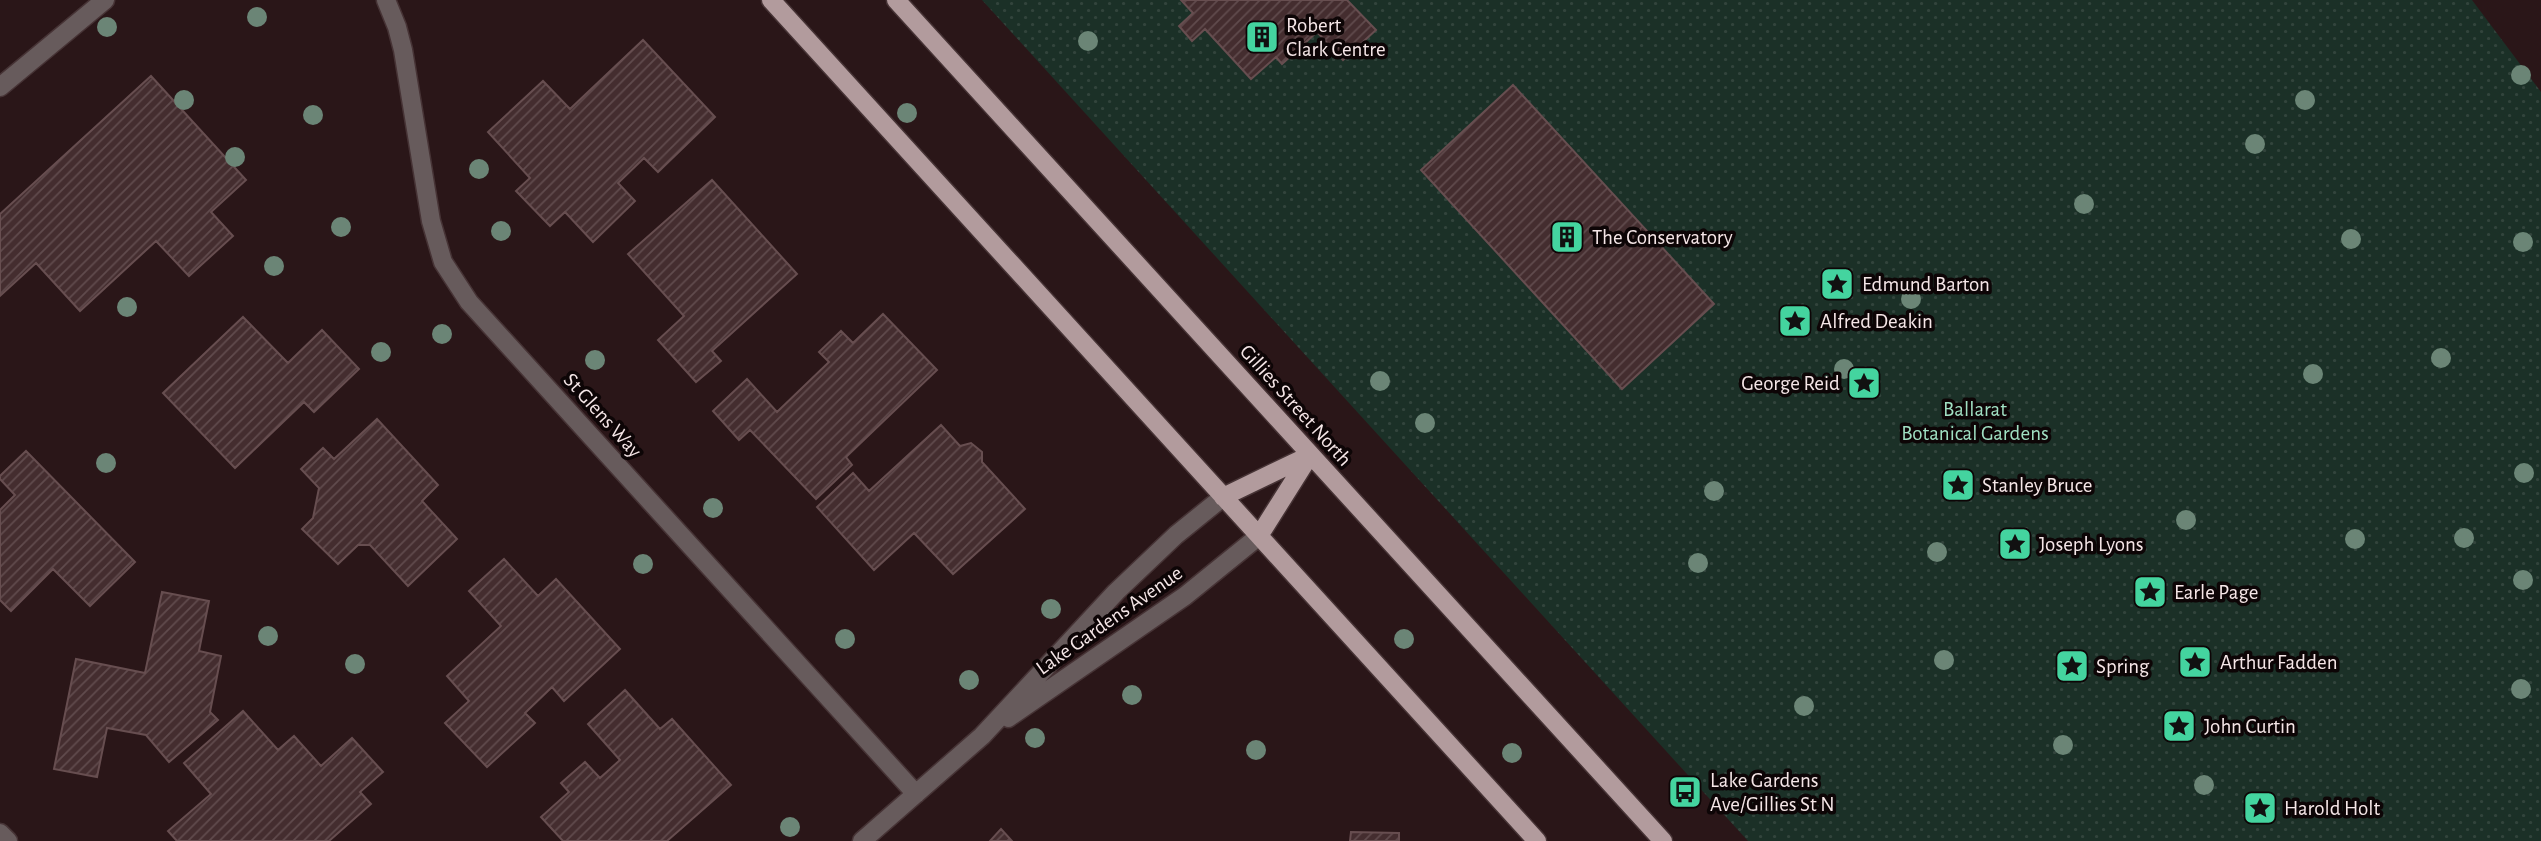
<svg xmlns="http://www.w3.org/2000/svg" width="2541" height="841" font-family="'Alegreya Sans',sans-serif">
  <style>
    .grass { fill: url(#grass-dots) }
    .building { fill: url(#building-hatch); stroke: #674e50; stroke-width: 2 }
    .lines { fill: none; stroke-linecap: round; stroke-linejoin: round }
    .minor-casing { stroke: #463335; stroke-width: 21 }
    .major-casing { stroke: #463335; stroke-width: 21 }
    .minor { stroke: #675b5c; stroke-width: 18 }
    .major { stroke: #b29b9d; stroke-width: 18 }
    .tree { fill: #6b8576 }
    .labels { text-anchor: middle; stroke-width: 7; stroke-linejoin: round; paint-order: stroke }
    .poi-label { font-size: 21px; fill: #f5e6e7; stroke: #0d0506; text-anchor: start }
    .street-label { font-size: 21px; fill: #f5e6e7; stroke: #0d0506 }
    .park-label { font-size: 21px; fill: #a0dfc2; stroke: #0d0506 }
  </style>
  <defs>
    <pattern id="grass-dots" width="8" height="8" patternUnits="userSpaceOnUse" patternTransform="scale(1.75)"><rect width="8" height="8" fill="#1b3027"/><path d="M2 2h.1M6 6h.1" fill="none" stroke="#32443c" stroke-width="1.8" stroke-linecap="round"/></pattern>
    <pattern id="building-hatch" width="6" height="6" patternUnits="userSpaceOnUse" patternTransform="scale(1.75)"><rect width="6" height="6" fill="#442d2f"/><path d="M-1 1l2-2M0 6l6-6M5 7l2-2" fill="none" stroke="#604b4d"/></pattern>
  </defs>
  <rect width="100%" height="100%" fill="#2a1618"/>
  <!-- grass -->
  <path class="grass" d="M 982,0 L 2472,0 L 2541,92 L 2541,841 L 1748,841 Z"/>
  <!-- building -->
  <path class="building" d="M 1181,0 L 1347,0 L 1376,30 L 1343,60 L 1317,32 L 1282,64 L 1276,57 L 1251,79 L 1205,29 L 1192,41 L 1179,26 L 1193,13 Z
    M 643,40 L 715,117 L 658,172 L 644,158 L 618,183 L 635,201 L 593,242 L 565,212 L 550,226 L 516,191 L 530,178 L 488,132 L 543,81 L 570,109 Z
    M 151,76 L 246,180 L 211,212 L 233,236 L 189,276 L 156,241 L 80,311 L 36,263 L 0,296 L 0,214 Z
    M 1513,85 L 1714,304 L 1622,389 L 1421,170 Z
    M 712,180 L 797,274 L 712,351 L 721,361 L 696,382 L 658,340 L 684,316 L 628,254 Z
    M 883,314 L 937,370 L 846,457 L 852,465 L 816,499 L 750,430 L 739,440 L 713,411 L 747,379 L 777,412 L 829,362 L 819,352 L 841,331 L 853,343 Z
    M 243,317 L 288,363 L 322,330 L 359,369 L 314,412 L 304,402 L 235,468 L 163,393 Z
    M 377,419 L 438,485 L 422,501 L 457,539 L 408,586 L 370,545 L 358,545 L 338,564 L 302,529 L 313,518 L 319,488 L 301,469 L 323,448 L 334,459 Z
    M 941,425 L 960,446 L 971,443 L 982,452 L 982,462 L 1025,509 L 953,574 L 914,533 L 874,570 L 817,507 L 853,473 L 869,491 Z
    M 26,451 L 135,562 L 90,606 L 53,569 L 11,611 L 0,600 L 0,510 L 15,495 L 0,479 L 0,476 Z
    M 504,559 L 538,596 L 556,579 L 620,649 L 564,701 L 552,687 L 525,713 L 535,723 L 487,767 L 445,723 L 469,701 L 447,676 L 501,626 L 469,591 Z
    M 162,592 L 209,601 L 199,651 L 221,656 L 210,712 L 218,720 L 169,762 L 146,735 L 107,728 L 97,777 L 54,769 L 76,659 L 145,673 Z
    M 625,690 L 660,729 L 672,719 L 731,785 L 667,841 L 563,841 L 541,817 L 569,792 L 561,783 L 585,762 L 600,778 L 620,760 L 588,724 Z
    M 243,711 L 278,750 L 294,736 L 321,766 L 352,738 L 383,772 L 360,792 L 371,804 L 329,841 L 177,841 L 168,831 L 211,794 L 184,763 Z
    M 1001,829 L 1012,841 L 990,841 Z
    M 1351,832 L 1399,833 L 1399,841 L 1350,841 Z"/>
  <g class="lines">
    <defs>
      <path id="minor" d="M 386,0 L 397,27 L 403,50 L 431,221 L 443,262 L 469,302 L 916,794
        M 0,87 L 105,0
        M 1008,718 L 1185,596 L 1259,536
        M 0,833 L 8,841
        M 862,841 L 982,736 L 1116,592 L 1176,535 L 1223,497"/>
      <path id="major" d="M 771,0 L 1537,841
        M 896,0 L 1663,841
        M 1223,497 L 1310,455
        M 1259,536 L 1310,455"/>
    </defs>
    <!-- minor casing -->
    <use href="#minor" class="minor-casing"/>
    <!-- major casing -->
    <use href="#major" class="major-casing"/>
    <!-- minor -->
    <use href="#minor" class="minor"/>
    <!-- major -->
    <use href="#major" class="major"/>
  </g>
  <!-- trees -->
  <g class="tree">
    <circle cx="257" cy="17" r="10"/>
    <circle cx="107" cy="27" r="10"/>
    <circle cx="1088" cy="41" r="10"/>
    <circle cx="2521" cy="75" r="10"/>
    <circle cx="184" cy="100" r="10"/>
    <circle cx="2305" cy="100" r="10"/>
    <circle cx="907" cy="113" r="10"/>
    <circle cx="313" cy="115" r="10"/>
    <circle cx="2255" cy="144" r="10"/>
    <circle cx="235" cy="157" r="10"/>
    <circle cx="479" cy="169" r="10"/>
    <circle cx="2084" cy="204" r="10"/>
    <circle cx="341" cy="227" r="10"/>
    <circle cx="501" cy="231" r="10"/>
    <circle cx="2351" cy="239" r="10"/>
    <circle cx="2523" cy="242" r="10"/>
    <circle cx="274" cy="266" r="10"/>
    <circle cx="1911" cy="299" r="10"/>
    <circle cx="127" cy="307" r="10"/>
    <circle cx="442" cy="334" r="10"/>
    <circle cx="381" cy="352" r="10"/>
    <circle cx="2441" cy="358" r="10"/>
    <circle cx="595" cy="360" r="10"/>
    <circle cx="1844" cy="369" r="10"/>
    <circle cx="2313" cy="374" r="10"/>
    <circle cx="1380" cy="381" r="10"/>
    <circle cx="1425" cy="423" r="10"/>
    <circle cx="106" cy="463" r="10"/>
    <circle cx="2524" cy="473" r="10"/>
    <circle cx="1714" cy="491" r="10"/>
    <circle cx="713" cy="508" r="10"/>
    <circle cx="2186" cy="520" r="10"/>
    <circle cx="2464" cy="538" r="10"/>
    <circle cx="2355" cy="539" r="10"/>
    <circle cx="1937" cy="552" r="10"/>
    <circle cx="1698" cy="563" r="10"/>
    <circle cx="643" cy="564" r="10"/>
    <circle cx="2523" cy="580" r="10"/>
    <circle cx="1051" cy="609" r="10"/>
    <circle cx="268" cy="636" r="10"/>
    <circle cx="845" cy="639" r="10"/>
    <circle cx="1404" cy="639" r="10"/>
    <circle cx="1944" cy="660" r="10"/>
    <circle cx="355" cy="664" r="10"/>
    <circle cx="969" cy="680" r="10"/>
    <circle cx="2521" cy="689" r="10"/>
    <circle cx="1132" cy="695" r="10"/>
    <circle cx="1804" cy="706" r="10"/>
    <circle cx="1035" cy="738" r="10"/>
    <circle cx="2063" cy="745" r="10"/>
    <circle cx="1256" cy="750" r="10"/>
    <circle cx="1512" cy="753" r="10"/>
    <circle cx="2204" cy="785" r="10"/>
    <circle cx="790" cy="827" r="10"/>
  </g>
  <!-- icons -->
  <defs>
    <symbol id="building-square" viewBox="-11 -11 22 22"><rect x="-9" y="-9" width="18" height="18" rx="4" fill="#44d49f" stroke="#0d0506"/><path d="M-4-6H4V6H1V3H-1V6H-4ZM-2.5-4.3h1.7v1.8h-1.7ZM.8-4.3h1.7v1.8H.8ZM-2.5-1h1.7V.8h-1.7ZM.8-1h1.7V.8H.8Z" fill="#111"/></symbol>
    <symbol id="sight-square" viewBox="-11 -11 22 22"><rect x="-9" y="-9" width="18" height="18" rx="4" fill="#44d49f" stroke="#0d0506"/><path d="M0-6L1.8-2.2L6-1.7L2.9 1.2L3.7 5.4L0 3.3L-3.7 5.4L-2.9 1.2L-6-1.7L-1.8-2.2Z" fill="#111"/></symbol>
    <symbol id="bus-square" viewBox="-11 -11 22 22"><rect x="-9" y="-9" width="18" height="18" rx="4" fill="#44d49f" stroke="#0d0506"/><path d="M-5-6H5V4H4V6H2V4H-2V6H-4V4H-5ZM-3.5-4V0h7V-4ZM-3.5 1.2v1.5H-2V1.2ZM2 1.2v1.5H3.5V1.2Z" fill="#111"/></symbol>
  </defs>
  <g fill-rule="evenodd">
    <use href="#building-square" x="1243" y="18" width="38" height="38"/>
    <use href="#building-square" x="1548" y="218" width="38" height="38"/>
    <use href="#sight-square" x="1818" y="265" width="38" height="38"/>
    <use href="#sight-square" x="1776" y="302" width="38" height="38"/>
    <use href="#sight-square" x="1845" y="364" width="38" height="38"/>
    <use href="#sight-square" x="1939" y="466" width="38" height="38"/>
    <use href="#sight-square" x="1996" y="525" width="38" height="38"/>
    <use href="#sight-square" x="2131" y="573" width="38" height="38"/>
    <use href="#sight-square" x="2176" y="643" width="38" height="38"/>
    <use href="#sight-square" x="2053" y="647" width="38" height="38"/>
    <use href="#sight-square" x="2160" y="707" width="38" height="38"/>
    <use href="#bus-square" x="1666" y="773" width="38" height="38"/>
    <use href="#sight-square" x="2241" y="789" width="38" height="38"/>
  </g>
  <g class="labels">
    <!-- poi labels -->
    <g class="poi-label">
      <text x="1286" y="32">Robert<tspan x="1286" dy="24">Clark Centre</tspan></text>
      <text x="1592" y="244">The Conservatory</text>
      <text x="1862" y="291">Edmund Barton</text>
      <text x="1820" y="328">Alfred Deakin</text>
      <text x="1840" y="390" text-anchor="end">George Reid</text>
      <text x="1982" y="492">Stanley Bruce</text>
      <text x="2039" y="551">Joseph Lyons</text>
      <text x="2174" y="599">Earle Page</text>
      <text x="2220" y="669">Arthur Fadden</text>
      <text x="2096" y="673">Spring</text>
      <text x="2204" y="733">John Curtin</text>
      <text x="1710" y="787">Lake Gardens<tspan x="1710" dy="24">Ave/Gillies St N</tspan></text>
      <text x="2284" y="815">Harold Holt</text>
    </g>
    <!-- street labels -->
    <g class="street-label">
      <text transform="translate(1296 405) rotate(48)" y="7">Gillies Street North</text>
      <text transform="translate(603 415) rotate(48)" y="7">St Glens Way</text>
      <text transform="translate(1109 620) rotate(-35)" y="7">Lake Gardens Avenue</text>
    </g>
    <!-- park labels -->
    <g class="park-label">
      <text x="1975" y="416">Ballarat<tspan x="1975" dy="24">Botanical Gardens</tspan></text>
    </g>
  </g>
</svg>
